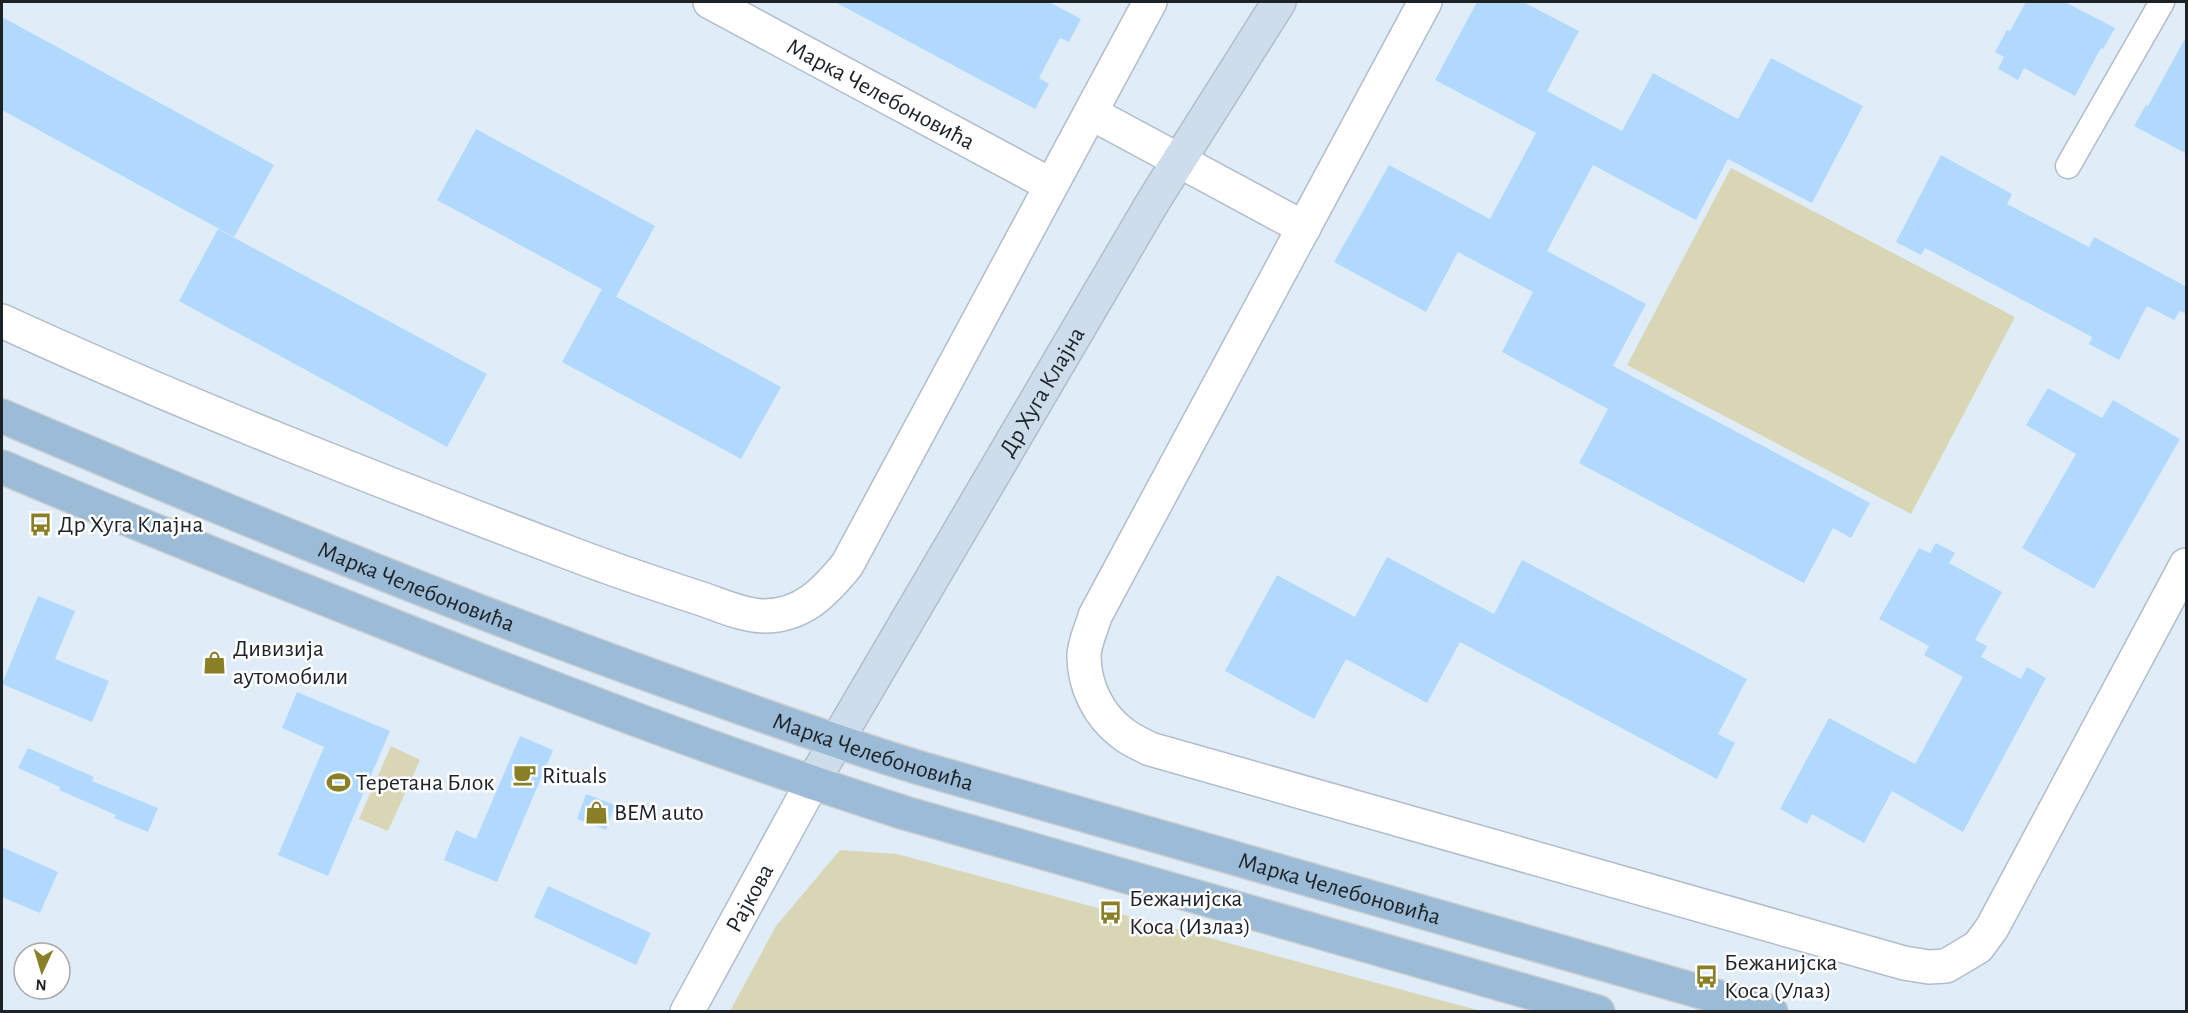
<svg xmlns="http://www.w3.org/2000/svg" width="2188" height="1013" font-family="'Alegreya Sans',sans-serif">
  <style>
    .green { fill: #d9d6b6 }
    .building { fill: #b1d9fe }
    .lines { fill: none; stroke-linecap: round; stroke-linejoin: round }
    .pedestrian-casing { stroke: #b1bdc9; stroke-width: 27 }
    .minor-casing { stroke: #b1bdc9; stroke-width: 36 }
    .secondary-casing { stroke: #b1bdc9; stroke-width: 36 }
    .primary-casing { stroke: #cdcecf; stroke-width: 36 }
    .pedestrian { stroke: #fff; stroke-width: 24 }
    .minor { stroke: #fff; stroke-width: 33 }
    .secondary { stroke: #cdddeb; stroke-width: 33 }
    .primary { stroke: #9bbbd7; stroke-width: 33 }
    .labels { text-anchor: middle; stroke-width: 5; stroke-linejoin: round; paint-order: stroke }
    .street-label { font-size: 24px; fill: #1d2226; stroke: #fff }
    .poi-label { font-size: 24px; fill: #1d2226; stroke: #fff; text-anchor: start }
  </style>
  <rect width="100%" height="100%" fill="#e0edf9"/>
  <!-- green -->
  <path class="green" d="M 1731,168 L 2015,317 L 1911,514 L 1627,365 Z
    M 391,746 L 420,760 L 388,831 L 359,819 Z
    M 840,850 L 897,854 L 1481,1011 L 730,1011 L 776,926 Z"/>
  <!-- building -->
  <path class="building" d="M 835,2 L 1049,2 L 1081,19 L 1069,42 L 1060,38 L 1039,78 L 1049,84 L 1035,109 Z
    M 1477,2 L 1523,2 L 1579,31 L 1547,91 L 1622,131 L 1653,73 L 1738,119 L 1771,58 L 1863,106 L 1812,203 L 1728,159 L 1696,220 L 1593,165 L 1547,251 L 1646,304 L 1613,366 L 1870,503 L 1851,538 L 1833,528 L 1804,583 L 1579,463 L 1608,409 L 1502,352 L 1533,292 L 1458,252 L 1426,312 L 1334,262 L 1389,165 L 1490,219 L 1536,133 L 1435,80 Z
    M 2026,2 L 2065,2 L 2115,28 L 2103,49 L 2101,48 L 2075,96 L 2024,68 L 2018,80 L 1998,69 L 2004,57 L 1995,52 L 2007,30 L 2010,31 Z
    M 2,17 L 274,165 L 234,237 L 2,110 Z
    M 2187,35 L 2187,154 L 2134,126 L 2146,105 L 2148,106 Z
    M 476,129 L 655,226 L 616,297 L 437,200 Z
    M 1941,155 L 2012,194 L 2007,204 L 2089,247 L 2094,237 L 2187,287 L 2187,314 L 2180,311 L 2174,320 L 2147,306 L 2119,360 L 2089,344 L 2092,337 L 2017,297 L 1925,248 L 1921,255 L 1896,242 Z
    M 218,229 L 487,374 L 447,447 L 179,301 Z
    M 602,289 L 781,387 L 741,459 L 562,362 Z
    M 2048,388 L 2102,418 L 2113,400 L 2180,439 L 2094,589 L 2022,548 L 2076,454 L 2026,425 Z
    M 1936,543 L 1955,553 L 1949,563 L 2002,592 L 1975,640 L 1987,646 L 1981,657 L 2021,679 L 2027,667 L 2046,678 L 1963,832 L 1892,791 L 1864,843 L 1812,814 L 1807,824 L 1780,809 L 1829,718 L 1915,764 L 1963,677 L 1924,655 L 1929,646 L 1879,619 L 1919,548 L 1930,553 Z
    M 1387,557 L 1494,614 L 1522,560 L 1747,679 L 1718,734 L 1735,743 L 1717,779 L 1460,642 L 1427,703 L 1346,659 L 1314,719 L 1225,671 L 1277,575 L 1355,617 Z
    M 38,596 L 75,611 L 55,659 L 109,681 L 92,722 L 2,684 Z
    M 297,692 L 390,731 L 328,876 L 278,855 L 324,747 L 282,728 Z
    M 520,736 L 553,750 L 497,882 L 444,860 L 456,830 L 476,839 Z
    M 28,748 L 94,777 L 92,781 L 158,808 L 148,832 L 114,818 L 116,815 L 59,790 L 60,787 L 18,768 Z
    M 586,794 L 615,805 L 606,830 L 577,819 Z
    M 2,847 L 58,872 L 40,913 L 2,897 Z
    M 548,886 L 651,933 L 636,965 L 534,917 Z"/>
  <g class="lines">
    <defs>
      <path id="pedestrian" d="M 2068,166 L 2162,2"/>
      <g id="minor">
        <path id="s1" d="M 710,2 L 1051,185"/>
        <path d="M 1425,2 L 1095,616 C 1092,628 1084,643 1084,656 C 1084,685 1098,715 1122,733 C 1130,740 1141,744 1150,749 L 1904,963 L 1929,967 L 1946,966 L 1978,947 L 1992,928 L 2186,565"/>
        <path d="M 1091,113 L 1304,228"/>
        <path d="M 2,321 C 189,407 382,482 575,555 C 617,571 659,585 702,599 C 720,605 744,616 764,616 C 802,616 824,593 847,565 L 1150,2"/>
        <path id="s2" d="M 687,1012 L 812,783"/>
      </g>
      <g id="secondary">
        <path id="s3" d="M 812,783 L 1154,200 L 1279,2"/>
      </g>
      <g id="primary">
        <path id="s4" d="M 2,416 C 218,508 436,598 658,678 C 745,709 831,741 920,768 L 1771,1012"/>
        <path d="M 2,467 C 124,519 247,568 371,617 C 547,687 724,755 905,813 L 1598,1012"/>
      </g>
    </defs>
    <!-- pedestrian casing -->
    <use href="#pedestrian" class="pedestrian-casing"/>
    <!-- minor casing -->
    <use href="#minor" class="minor-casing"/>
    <!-- secondary casing -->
    <use href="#secondary" class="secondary-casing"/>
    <!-- primary casing -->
    <use href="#primary" class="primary-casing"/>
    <!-- pedestrian -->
    <use href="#pedestrian" class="pedestrian"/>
    <!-- minor -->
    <use href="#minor" class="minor"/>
    <!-- secondary -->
    <use href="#secondary" class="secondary"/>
    <!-- primary -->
    <use href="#primary" class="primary"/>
  </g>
  <!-- icons -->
  <defs>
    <symbol id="bus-bare" viewBox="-9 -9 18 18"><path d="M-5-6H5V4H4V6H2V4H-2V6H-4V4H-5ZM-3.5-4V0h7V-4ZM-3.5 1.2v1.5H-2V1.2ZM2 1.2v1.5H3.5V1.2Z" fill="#897f26" stroke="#fff" stroke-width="2.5" paint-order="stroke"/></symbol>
    <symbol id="shop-bare" viewBox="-9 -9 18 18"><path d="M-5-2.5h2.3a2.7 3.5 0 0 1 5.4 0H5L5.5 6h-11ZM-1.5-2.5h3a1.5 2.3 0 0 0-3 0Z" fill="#897f26" stroke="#fff" stroke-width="2.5" paint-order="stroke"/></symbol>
    <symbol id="cafe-bare" viewBox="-9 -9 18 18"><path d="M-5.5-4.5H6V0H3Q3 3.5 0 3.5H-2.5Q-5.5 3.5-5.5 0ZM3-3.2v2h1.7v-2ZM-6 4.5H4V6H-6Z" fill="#897f26" stroke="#fff" stroke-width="2.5" paint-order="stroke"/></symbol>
    <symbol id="stadium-bare" viewBox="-9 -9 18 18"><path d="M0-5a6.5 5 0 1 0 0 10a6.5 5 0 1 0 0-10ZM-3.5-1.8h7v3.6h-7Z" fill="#897f26" stroke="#fff" stroke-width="2.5" paint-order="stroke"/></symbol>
  </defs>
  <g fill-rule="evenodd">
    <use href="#bus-bare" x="24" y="508" width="33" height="33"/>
    <use href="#shop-bare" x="198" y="646" width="33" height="33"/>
    <use href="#cafe-bare" x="508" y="758" width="33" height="33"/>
    <use href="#stadium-bare" x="322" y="766" width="33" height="33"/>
    <use href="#shop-bare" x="580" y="796" width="33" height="33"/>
    <use href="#bus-bare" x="1094" y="896" width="33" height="33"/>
    <use href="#bus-bare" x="1690" y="960" width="33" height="33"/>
  </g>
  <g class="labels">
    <!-- street labels -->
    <g class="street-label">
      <text dy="8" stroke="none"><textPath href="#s1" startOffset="194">Марка Челебоновића</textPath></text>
      <text dy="8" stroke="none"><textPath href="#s3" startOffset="454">Др Хуга Клајна</textPath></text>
      <text dy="8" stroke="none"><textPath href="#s4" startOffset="448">Марка Челебоновића</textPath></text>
      <text dy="8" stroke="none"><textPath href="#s4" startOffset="934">Марка Челебоновића</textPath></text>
      <text dy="8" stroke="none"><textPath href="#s4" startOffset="1420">Марка Челебоновића</textPath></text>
      <text dy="8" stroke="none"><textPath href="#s2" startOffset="130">Рајкова</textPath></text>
    </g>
    <!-- poi labels -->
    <g class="poi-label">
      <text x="58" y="532">Др Хуга Клајна</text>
      <text x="233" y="656">Дивизија<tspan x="233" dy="28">аутомобили</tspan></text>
      <text x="542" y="783">Rituals</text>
      <text x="356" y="790">Теретана Блок</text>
      <text x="614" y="820">BEM auto</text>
      <text x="1129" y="906">Бежанијска<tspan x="1129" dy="28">Коса (Излаз)</tspan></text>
      <text x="1724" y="970">Бежанијска<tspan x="1724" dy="28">Коса (Улаз)</tspan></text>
    </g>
  </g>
  <!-- border -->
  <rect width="2188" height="1013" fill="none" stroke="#1d2226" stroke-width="6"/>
  <!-- north arrow -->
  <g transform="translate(42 971) rotate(184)"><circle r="28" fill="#ffffff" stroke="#a5a7a8" stroke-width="1.5"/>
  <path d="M0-4.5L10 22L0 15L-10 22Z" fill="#897f26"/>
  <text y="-9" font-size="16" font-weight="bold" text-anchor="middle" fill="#1d2226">N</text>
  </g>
</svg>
